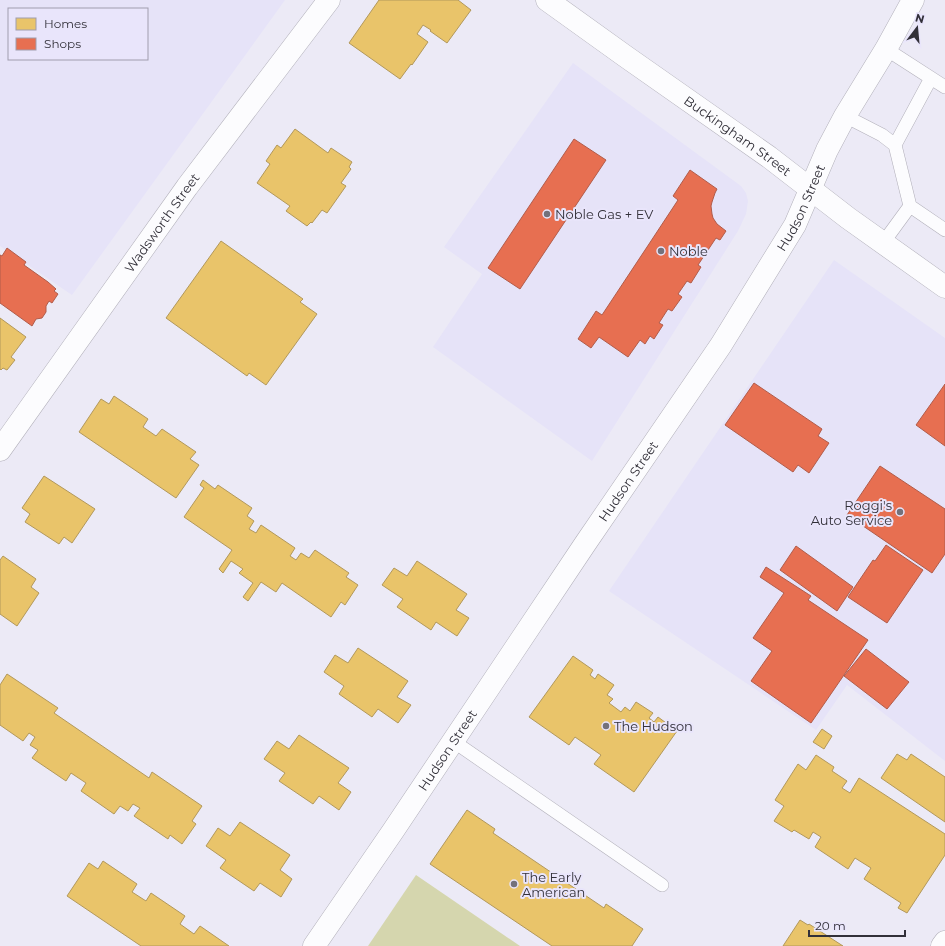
<svg xmlns="http://www.w3.org/2000/svg" width="945" height="946" font-family="Montserrat,sans-serif">
  <style>
    .built { fill: #e6e3f8; fill-rule: evenodd }
    .green { fill: #d5d6ae }
    .homes { fill: #e9c46a; stroke: #b2985b }
    .shops { fill: #e76f51; stroke: #b15c4a }
    .lines { fill: none; stroke-linecap: round; stroke-linejoin: round }
    .service-casing { stroke: #b2b0ba; stroke-width: 14 }
    .minor-casing { stroke: #b2b0ba; stroke-width: 23 }
    .tertiary-casing { stroke: #b2b0ba; stroke-width: 23 }
    .service { stroke: #fcfcfe; stroke-width: 13 }
    .minor { stroke: #fcfcfe; stroke-width: 22 }
    .tertiary { stroke: #fcfcfe; stroke-width: 22 }
    .poi-dot { fill: #73717b; stroke: #e9e5fb; stroke-width: 1.5 }
    .labels { text-anchor: middle; stroke-width: 4; stroke-linejoin: round; paint-order: stroke }
    .street-label { font-size: 13px; fill: #323039; stroke: #e9e5fb }
    .poi-label { font-size: 13px; fill: #323039; stroke: #e9e5fb; text-anchor: start }
  </style>
  <rect width="100%" height="100%" fill="#eceaf6"/>
  <!-- built -->
  <path class="built" d="M 0,0 L 285,0 L 72,295 L 0,246 ZM 9,9 L 147,9 L 147,59 L 9,59 Z
    M 573,63 L 741,186 L 746,193 L 748,201 L 746,214 L 738,231 L 592,461 L 433,347 L 482,274 L 444,247 Z
    M 834,260 L 945,338 L 945,761 L 847,685 L 816,730 L 609,591 Z"/>
  <!-- green -->
  <path class="green" d="M 416,875 L 520,946 L 368,946 Z"/>
  <!-- homes -->
  <path class="homes" d="M 379,0 L 458,0 L 471,10 L 447,43 L 430,31 L 431,30 L 423,25 L 417,34 L 428,42 L 412,65 L 411,64 L 400,79 L 349,43 Z
    M 295,129 L 328,153 L 331,148 L 352,162 L 349,167 L 351,169 L 341,183 L 346,186 L 327,213 L 322,210 L 312,223 L 311,222 L 307,226 L 286,211 L 290,206 L 257,183 L 270,164 L 266,161 L 277,145 L 281,148 Z
    M 221,241 L 303,299 L 300,302 L 317,314 L 266,385 L 249,373 L 247,376 L 166,318 Z
    M 0,318 L 26,337 L 11,357 L 15,360 L 7,370 L 3,368 L 1,370 L 0,369 Z
    M 114,396 L 148,419 L 143,427 L 156,436 L 162,429 L 196,452 L 190,459 L 199,465 L 176,498 L 79,432 L 101,399 L 109,404 Z
    M 44,476 L 95,509 L 72,543 L 64,537 L 59,544 L 25,522 L 30,514 L 22,508 Z
    M 203,480 L 215,489 L 218,485 L 252,508 L 247,516 L 254,521 L 249,529 L 256,533 L 261,525 L 295,548 L 290,556 L 296,560 L 301,553 L 309,558 L 315,550 L 349,573 L 346,577 L 358,585 L 345,605 L 341,602 L 331,617 L 282,583 L 276,592 L 261,582 L 248,601 L 243,597 L 253,583 L 239,573 L 243,569 L 231,561 L 223,573 L 219,569 L 232,550 L 184,517 L 204,488 L 200,485 Z
    M 3,556 L 36,579 L 31,587 L 39,593 L 17,626 L 0,614 L 0,560 Z
    M 417,561 L 467,594 L 456,610 L 469,618 L 457,636 L 436,622 L 431,630 L 397,607 L 403,599 L 382,585 L 394,568 L 407,576 Z
    M 358,648 L 408,681 L 397,697 L 411,705 L 398,723 L 378,709 L 372,717 L 339,694 L 344,686 L 324,672 L 335,655 L 348,663 Z
    M 573,656 L 593,670 L 590,675 L 595,679 L 598,674 L 614,685 L 607,695 L 613,699 L 609,703 L 621,712 L 625,707 L 630,711 L 636,702 L 653,713 L 649,718 L 654,722 L 658,717 L 677,731 L 634,792 L 594,764 L 601,755 L 575,737 L 569,745 L 529,717 Z
    M 7,674 L 58,708 L 54,713 L 149,778 L 152,772 L 202,806 L 192,821 L 196,824 L 182,844 L 170,835 L 168,839 L 134,816 L 140,808 L 133,804 L 128,811 L 120,806 L 114,814 L 81,791 L 86,783 L 71,773 L 66,781 L 32,758 L 38,750 L 30,745 L 35,737 L 29,733 L 23,741 L 0,725 L 0,685 Z
    M 822,729 L 832,736 L 824,749 L 813,742 Z
    M 299,735 L 349,768 L 338,783 L 351,792 L 339,810 L 319,796 L 313,804 L 279,781 L 285,773 L 264,759 L 277,741 L 289,749 Z
    M 897,754 L 907,760 L 911,754 L 945,777 L 945,822 L 881,778 Z
    M 816,755 L 834,767 L 832,771 L 847,781 L 842,788 L 850,793 L 859,778 L 945,834 L 945,855 L 907,913 L 898,908 L 901,903 L 864,879 L 871,868 L 855,858 L 848,869 L 815,847 L 821,837 L 813,832 L 809,839 L 794,830 L 792,832 L 774,821 L 784,806 L 775,800 L 798,764 L 806,770 Z
    M 467,810 L 495,829 L 493,833 L 604,908 L 606,904 L 643,929 L 632,946 L 552,946 L 430,864 Z
    M 240,822 L 290,855 L 280,870 L 292,879 L 281,897 L 260,883 L 254,891 L 220,868 L 226,860 L 206,846 L 218,828 L 230,836 Z
    M 103,861 L 137,884 L 132,892 L 146,901 L 151,893 L 185,916 L 180,924 L 194,934 L 200,926 L 229,946 L 141,946 L 67,896 L 89,863 L 98,869 Z
    M 800,920 L 808,925 L 809,924 L 843,946 L 783,946 Z"/>
  <!-- shops -->
  <path class="shops" d="M 574,139 L 606,160 L 520,289 L 488,268 Z
    M 690,170 L 717,189 L 715,193 L 712,202 L 711,206 L 712,214 L 713,218 L 717,224 L 726,231 L 720,240 L 716,238 L 698,265 L 701,267 L 691,283 L 687,281 L 678,294 L 682,297 L 672,311 L 668,309 L 659,323 L 663,325 L 654,339 L 650,336 L 645,344 L 640,340 L 628,357 L 599,337 L 591,348 L 578,339 L 596,311 L 602,315 L 649,244 L 678,200 L 673,196 Z
    M 7,248 L 26,262 L 24,265 L 48,282 L 56,289 L 54,291 L 58,294 L 52,303 L 49,301 L 46,306 L 46,312 L 42,318 L 36,319 L 32,326 L 0,303 L 0,255 L 2,256 Z
    M 754,383 L 822,429 L 818,436 L 829,443 L 809,473 L 798,465 L 793,472 L 725,425 Z
    M 945,384 L 945,446 L 916,425 Z
    M 880,466 L 945,509 L 945,554 L 932,573 L 847,515 Z
    M 886,545 L 923,570 L 887,623 L 848,597 L 873,560 L 875,561 Z
    M 796,546 L 853,587 L 837,611 L 780,570 Z
    M 766,567 L 811,596 L 808,600 L 868,640 L 811,723 L 751,681 L 772,651 L 753,638 L 784,593 L 760,577 Z
    M 866,649 L 909,682 L 887,709 L 844,676 Z"/>
  <g class="lines">
    <defs>
      <path id="service" d="M 886,49 L 945,87
        M 845,116 L 882,135 L 895,145 L 910,206 L 945,230
        M 895,145 L 931,78
        M 883,243 L 910,206
        M 453,741 L 662,885"/>
      <g id="minor">
        <path id="s1" d="M 0,450 L 187,187 L 329,0"/>
        <path d="M 942,946 L 945,942"/>
      </g>
      <g id="tertiary">
        <path id="s2" d="M 547,0 L 625,56 L 769,157 L 848,218 L 945,287"/>
        <path id="s3" d="M 314,946 L 393,831 L 585,544 L 721,345 L 795,225 L 827,150 L 845,116 L 886,49 L 913,0"/>
      </g>
    </defs>
    <!-- service casing -->
    <use href="#service" class="service-casing"/>
    <!-- minor casing -->
    <use href="#minor" class="minor-casing"/>
    <!-- tertiary casing -->
    <use href="#tertiary" class="tertiary-casing"/>
    <!-- service -->
    <use href="#service" class="service"/>
    <!-- minor -->
    <use href="#minor" class="minor"/>
    <!-- tertiary -->
    <use href="#tertiary" class="tertiary"/>
  </g>
  <!-- markers -->
  <g class="poi-dot">
    <circle cx="547" cy="214" r="4"/>
    <circle cx="661" cy="251" r="4"/>
    <circle cx="900" cy="512" r="4"/>
    <circle cx="606" cy="726" r="4"/>
    <circle cx="514" cy="884" r="4"/>
  </g>
  <g class="labels">
    <!-- street labels -->
    <g class="street-label">
      <text dy="5" stroke="none"><textPath href="#s2" startOffset="234">Buckingham Street</textPath></text>
      <text dy="5" stroke="none"><textPath href="#s3" startOffset="885">Hudson Street</textPath></text>
      <text dy="5" stroke="none"><textPath href="#s1" startOffset="279">Wadsworth Street</textPath></text>
      <text dy="5" stroke="none"><textPath href="#s3" startOffset="561">Hudson Street</textPath></text>
      <text dy="5" stroke="none"><textPath href="#s3" startOffset="237">Hudson Street</textPath></text>
    </g>
    <!-- poi labels -->
    <g class="poi-label">
      <text x="555" y="219">Noble Gas + EV</text>
      <text x="669" y="256">Noble</text>
      <text x="892" y="510" text-anchor="end">Roggi's<tspan x="892" dy="15">Auto Service</tspan></text>
      <text x="614" y="731">The Hudson</text>
      <text x="522" y="882">The Early<tspan x="522" dy="15">American</tspan></text>
    </g>
  </g>
  <!-- legend -->
  <rect x="8" y="8" width="140" height="52" fill="#e9e5fb" stroke="#a09dad"/>
  <rect x="16" y="18" width="20" height="12" fill="#e9c46a" stroke="#a09dad"/>
  <text x="44" y="28" font-size="12" fill="#323039">Homes</text>
  <rect x="16" y="38" width="20" height="12" fill="#e76f51" stroke="#a09dad"/>
  <text x="44" y="48" font-size="12" fill="#323039">Shops</text>
  <!-- north arrow -->
  <g transform="translate(917 28) rotate(16)" stroke="#e9e5fb" stroke-width="3" paint-order="stroke">
  <path d="M0-3L7 15L0 10L-7 15Z" fill="#323039"/>
  <text y="-6" font-size="11" font-weight="bold" text-anchor="middle" fill="#323039">N</text>
  </g>
  <!-- scale -->
  <path d="M809 930v6h96v-6" fill="none" stroke="#323039" stroke-width="2"/>
  <text x="815" y="930" font-size="12" fill="#323039" stroke="#e9e5fb" stroke-width="3" paint-order="stroke">20 m</text>
</svg>
